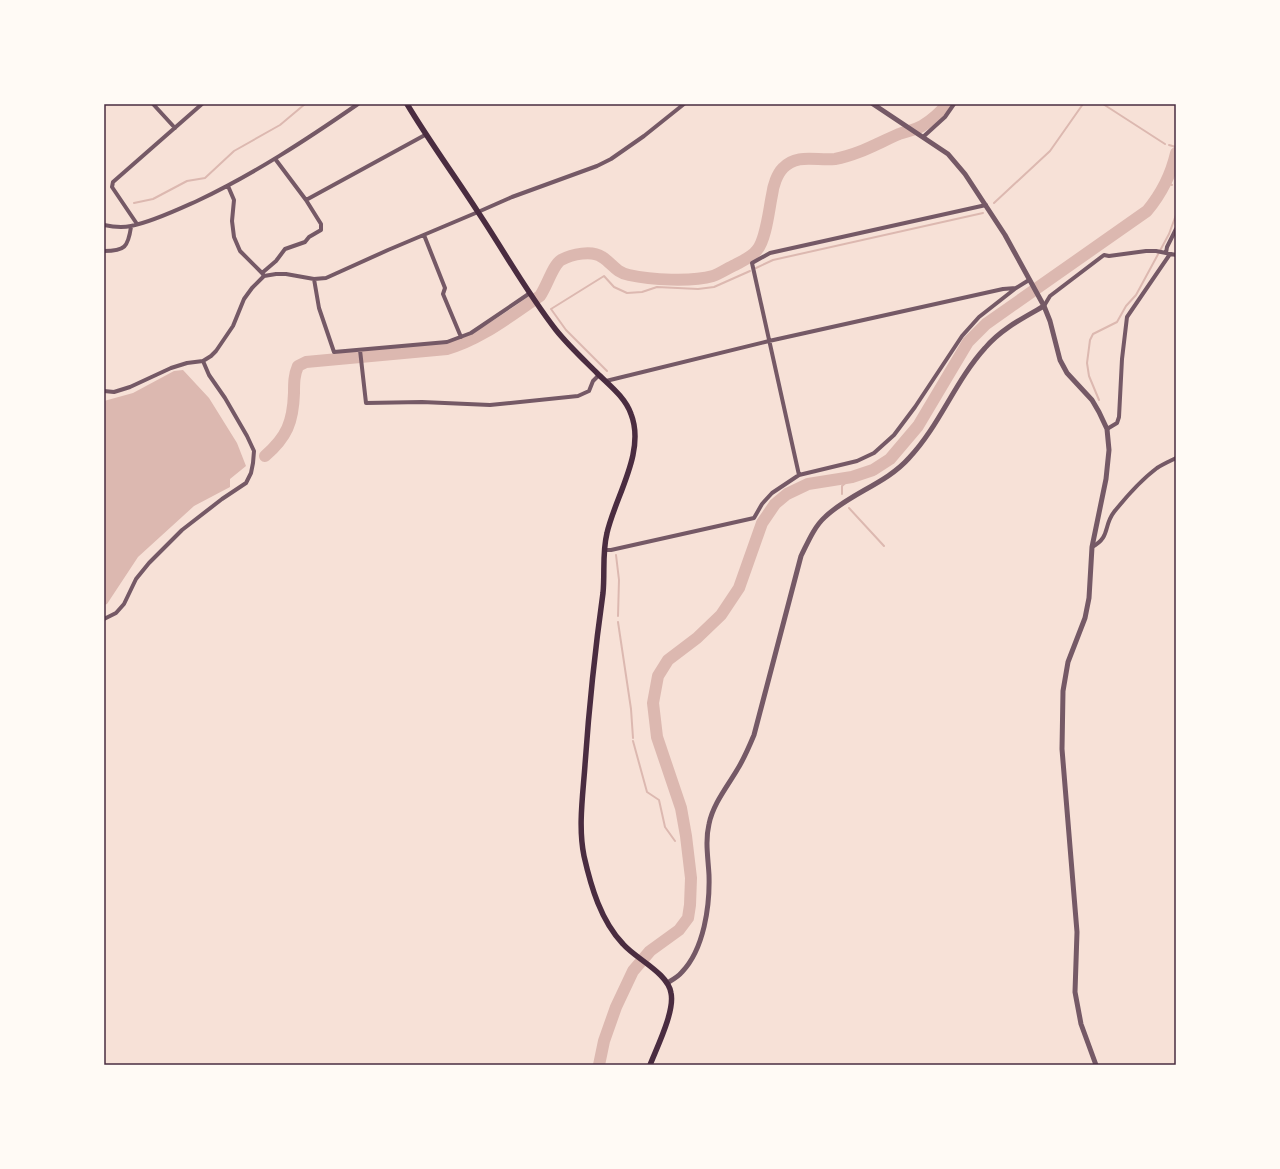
<svg xmlns="http://www.w3.org/2000/svg" width="1280" height="1169" font-family="'IBM Plex Sans',sans-serif">
  <style>
    .water { fill: #dcb8b0 }
    .lines { fill: none; stroke-linecap: round; stroke-linejoin: round }
    .stream { stroke: #dcb8b0; stroke-width: 2 }
    .river { stroke: #dcb8b0; stroke-width: 12 }
    .minor { stroke: #755966; stroke-width: 4 }
    .tertiary { stroke: #755966; stroke-width: 5 }
    .secondary { stroke: #4a2c40; stroke-width: 5.5 }
    .neatline { fill: none; stroke: #4a2c40; stroke-width: 1.5 }
  </style>
  <rect width="100%" height="100%" fill="#f7e1d7"/>
  <!-- water -->
  <path class="water" d="M 183,370 L 209,398 L 237,443 L 246,466 L 230,479 L 230,487 L 194,506 L 138,557 L 107,604 L 104,605 L 104,401 L 133,393 L 174,371 Z"/>
  <g class="lines">
    <!-- stream -->
    <path class="stream" d="M 1103,104 L 1165,144
      M 1169,145 L 1176,147
      M 1167,183 L 1172,185
      M 134,203 L 153,199 L 187,181 L 205,178 L 234,151 L 280,125 L 305,104
      M 994,203 L 1050,151 L 1083,104
      M 756,268 L 773,260 L 983,213
      M 607,371 L 566,330 L 551,309 L 604,276 L 614,287 L 627,293 L 642,292 L 657,287 L 698,289 L 714,287 L 750,271
      M 1099,400 L 1089,376 L 1087,363 L 1090,340 L 1093,334 L 1117,322 L 1126,306 L 1136,295 L 1169,234 L 1176,215
      M 842,494 L 842,486 L 852,477
      M 849,508 L 884,546
      M 616,555 L 619,580 L 618,616
      M 618,622 L 631,709 L 633,738
      M 633,741 L 647,792 L 659,800 L 665,827 L 675,841"/>
    <!-- river -->
    <path class="river" d="M 265,456 C 287,437 293,422 294,393 C 294,383 294,375 298,366 L 306,362 L 447,349 C 482,339 511,315 540,296 C 547,286 553,265 561,260 C 572,254 592,250 602,257 C 612,263 615,272 629,275 C 651,280 692,282 713,276 C 721,273 728,268 735,265 C 742,261 752,257 757,250 C 766,240 769,209 772,195 C 773,186 777,174 783,168 C 797,153 817,161 835,159 C 858,155 878,143 899,134 C 907,131 915,130 922,126 C 932,120 940,113 947,104
      M 599,1065 L 604,1041 L 616,1007 L 633,971 L 650,951 L 679,930 L 688,918 L 690,905 L 691,878 L 686,836 L 681,808 L 657,737 L 653,703 L 658,676 L 668,660 L 697,638 L 721,615 L 739,588 L 762,523 L 775,504 L 787,494 L 808,484 L 852,477 L 873,470 L 890,459 L 918,426 L 968,342 L 986,324 L 1147,211 C 1162,193 1171,175 1176,153"/>
    <!-- minor -->
    <path class="minor" d="M 153,104 L 175,128
      M 923,137 L 945,117 L 954,104
      M 228,186 L 234,200 L 232,221 L 234,237 L 240,251 L 262,273
      M 306,200 L 425,135
      M 137,224 L 112,187 L 113,182 L 202,104
      M 104,225 C 113,227 122,228 131,226 C 152,222 177,210 197,201 C 254,174 306,140 358,104
      M 424,235 L 445,288 L 443,294 L 461,337
      M 104,251 C 125,251 128,247 131,227
      M 1166,253 L 1167,247 L 1176,229
      M 264,276 L 262,273 L 276,261 L 285,249 L 305,242 L 309,237 L 321,230 L 321,224 L 306,200 L 276,160
      M 314,279 L 319,308 L 334,352 L 447,342 L 471,333 L 530,293
      M 1044,306 L 1050,296 L 1104,255 L 1109,256 L 1146,251 L 1156,251 L 1176,255
      M 360,350 L 366,403 L 422,402 L 490,405 L 578,396 L 589,391 L 593,381 L 599,375
      M 606,381 L 769,341 L 1003,289 L 1016,288 L 1029,280
      M 104,391 L 114,392 L 130,387 L 171,368 L 187,363 L 203,361 L 211,356 L 216,351 L 233,326 L 244,299 L 252,288 L 264,276 L 276,274 L 286,274 L 314,279 L 326,278 L 388,250 L 478,212 L 512,197 L 597,166 L 611,159 L 644,136 L 684,104
      M 1107,429 L 1117,423 L 1119,417 L 1122,359 L 1127,317 L 1170,254
      M 799,475 L 752,263 L 770,253 L 986,205
      M 1092,547 C 1111,537 1103,526 1114,512 C 1126,497 1141,480 1157,468 C 1163,464 1170,461 1176,458
      M 604,550 L 611,550 L 754,518 L 762,504 L 772,493 L 799,475 L 857,461 L 874,453 L 894,435 L 915,407 L 962,336 L 979,317 L 1016,288
      M 104,619 L 116,613 L 124,604 L 136,579 L 149,563 L 182,530 L 222,499 L 246,483 L 251,473 L 253,463 L 254,451 L 247,436 L 225,398 L 209,375 L 203,361"/>
    <!-- tertiary -->
    <path class="tertiary" d="M 873,104 L 948,154 L 965,174 L 1005,235 L 1044,306 L 1050,321 L 1060,360 L 1067,373 L 1092,400 L 1099,412 L 1107,429 L 1109,450 L 1106,479 L 1092,547 L 1089,598 L 1085,618 L 1068,662 L 1063,691 L 1062,749 L 1077,932 L 1075,992 L 1081,1024 L 1096,1065
      M 667,983 C 672,980 678,977 682,972 C 704,949 710,906 709,875 C 708,857 705,841 709,824 C 713,804 727,787 737,770 C 744,759 749,747 754,735 L 801,556 C 808,542 814,527 825,517 C 850,493 886,484 909,458 C 940,425 955,381 985,348 C 1001,329 1023,318 1044,306"/>
    <!-- secondary -->
    <path class="secondary" d="M 407,104 C 429,141 455,176 478,212 C 504,251 527,293 556,330 C 568,345 583,359 597,373 C 609,385 625,397 631,414 C 646,452 615,497 607,533 C 602,553 605,573 603,593 C 595,650 589,707 585,765 C 583,794 578,827 584,856 C 591,887 601,921 623,944 C 636,959 668,973 671,993 C 675,1011 657,1047 650,1065"/>
  </g>
  <!-- border -->
  <rect width="1280" height="1169" fill="none" stroke="#fffaf5" stroke-width="210"/>
  <rect x="105" y="105" width="1070" height="959" class="neatline"/>
</svg>
